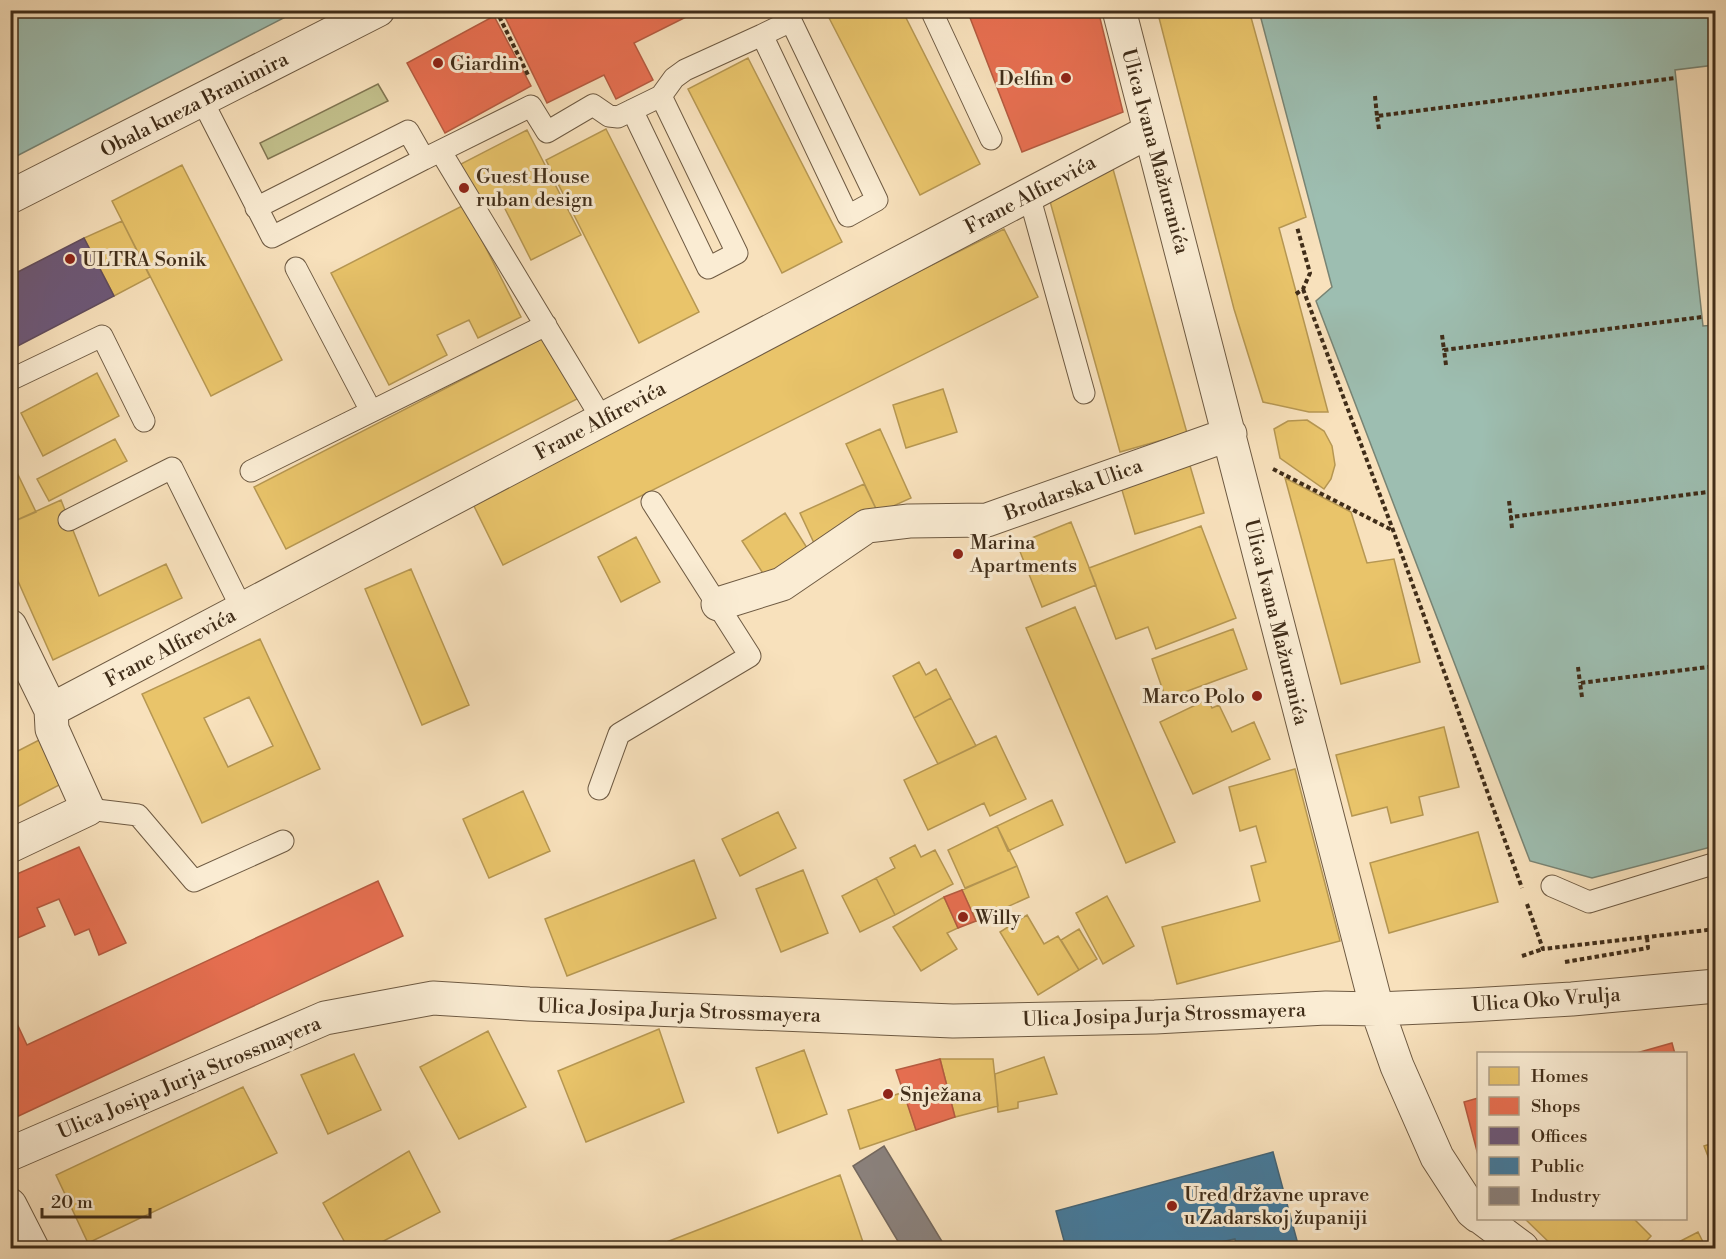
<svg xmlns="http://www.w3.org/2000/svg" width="1726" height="1259" font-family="'Libre Bodoni',serif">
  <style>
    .green { fill: #c3c18d; stroke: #827753; stroke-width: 1.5 }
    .water { fill: #9dbeb1; stroke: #788474; stroke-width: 1.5 }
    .homes { fill: #e9c46a; stroke: #b69752; stroke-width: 1.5; fill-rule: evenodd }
    .shops { fill: #e76f51; stroke: #b55b40; stroke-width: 1.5 }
    .offices { fill: #6d597a; stroke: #604c5d; stroke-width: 1.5 }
    .public { fill: #457b9d; stroke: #446475; stroke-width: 1.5 }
    .industry { fill: #8a817c; stroke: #74685e; stroke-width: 1.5 }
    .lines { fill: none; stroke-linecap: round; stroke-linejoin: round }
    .service-casing { stroke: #6e5a42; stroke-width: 23 }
    .minor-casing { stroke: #6e5a42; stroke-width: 35 }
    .tertiary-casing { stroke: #6e5a42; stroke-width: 35 }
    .path { stroke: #402d19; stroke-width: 4; stroke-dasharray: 4.5 3; stroke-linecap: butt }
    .service { stroke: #faecd3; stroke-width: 21 }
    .minor { stroke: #faecd3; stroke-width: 33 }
    .tertiary { stroke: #faecd3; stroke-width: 33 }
    .poi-dot { fill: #8f2418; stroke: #faecd3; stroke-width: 2 }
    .labels { text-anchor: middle; stroke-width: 6; stroke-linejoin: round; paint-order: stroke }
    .poi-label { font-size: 20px; fill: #402d19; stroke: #faecd3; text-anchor: start }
    .street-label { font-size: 20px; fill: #402d19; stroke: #faecd3 }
  </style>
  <rect width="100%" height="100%" fill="#f8e1bc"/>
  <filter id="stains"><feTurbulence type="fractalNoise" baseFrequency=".00333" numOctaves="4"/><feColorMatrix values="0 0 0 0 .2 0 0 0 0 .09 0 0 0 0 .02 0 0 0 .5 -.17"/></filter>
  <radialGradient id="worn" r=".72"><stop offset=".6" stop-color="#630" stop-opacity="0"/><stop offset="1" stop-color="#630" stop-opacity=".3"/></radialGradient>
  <!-- green -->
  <path class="green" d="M 378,84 L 388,101 L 268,159 L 260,143 Z"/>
  <!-- water -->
  <path class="water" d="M 11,10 L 297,10 L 297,11 L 11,159 Z
    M 1259,11 L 1715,11 L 1715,65 L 1675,70 L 1703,326 L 1715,325 L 1715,846 L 1592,878 L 1530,861 L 1316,301 L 1332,287 Z"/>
  <!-- homes -->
  <path class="homes" d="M 828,10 L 902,10 L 980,164 L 920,195 L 826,12 Z
    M 1157,10 L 1249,10 L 1306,217 L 1279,228 L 1328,412 L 1309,412 L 1263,402 L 1234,309 Z
    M 748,58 L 842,242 L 782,273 L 688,89 Z
    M 606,129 L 699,312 L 639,343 L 546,160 Z
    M 527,130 L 581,235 L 531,260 L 498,195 L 480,205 L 459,165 Z
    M 182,165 L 282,360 L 211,396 L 112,201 Z
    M 1113,169 L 1187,433 L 1120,452 L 1046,187 Z
    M 464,205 L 521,317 L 478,338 L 469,320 L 437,335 L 447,355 L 389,385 L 331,273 Z
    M 122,221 L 150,277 L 114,296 L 84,238 Z
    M 1004,229 L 1038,297 L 503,565 L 469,496 Z
    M 545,337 L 577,399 L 286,549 L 254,487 Z
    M 97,373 L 119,416 L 43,456 L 21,413 Z
    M 943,389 L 957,432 L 906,448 L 893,405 Z
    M 1307,420 L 1324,431 L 1332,446 L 1335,465 L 1331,479 L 1324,489 L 1280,458 L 1274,429 L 1288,421 Z
    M 880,429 L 911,498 L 878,513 L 846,444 Z
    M 115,439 L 127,461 L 49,501 L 37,479 Z
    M 10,458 L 36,512 L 10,523 Z
    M 1188,459 L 1204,513 L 1135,534 L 1119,480 Z
    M 1285,478 L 1351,512 L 1367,563 L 1394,559 L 1420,662 L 1341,684 Z
    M 864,484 L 878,513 L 814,543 L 800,513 Z
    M 61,500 L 99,596 L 166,564 L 182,598 L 53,660 L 10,563 L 10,523 Z
    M 785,513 L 809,551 L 766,578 L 742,541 Z
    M 1071,522 L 1096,585 L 1042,607 L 1017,544 Z
    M 1201,526 L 1236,618 L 1156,649 L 1148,627 L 1116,639 L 1089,568 Z
    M 636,537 L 660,582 L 621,602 L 598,557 Z
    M 411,569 L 469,705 L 422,725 L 365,589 Z
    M 1075,607 L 1175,842 L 1126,863 L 1026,628 Z
    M 1233,629 L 1247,669 L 1166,699 L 1152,659 Z
    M 260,639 L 320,769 L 202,823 L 142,694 ZM 249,697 L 273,746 L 228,767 L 204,718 Z
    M 919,662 L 926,675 L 936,669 L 951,698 L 914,718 L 893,676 Z
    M 951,698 L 976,746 L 938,764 L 914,718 Z
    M 1208,699 L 1212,708 L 1219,705 L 1232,732 L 1254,722 L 1270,759 L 1193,794 L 1160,722 Z
    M 1444,727 L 1459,787 L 1419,797 L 1423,815 L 1391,823 L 1387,807 L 1352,816 L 1336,755 Z
    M 996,736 L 1026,799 L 990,816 L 984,803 L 928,830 L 904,780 Z
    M 43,738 L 65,782 L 15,808 L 10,799 L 10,755 Z
    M 1295,769 L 1340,941 L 1177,984 L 1162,927 L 1260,901 L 1251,866 L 1266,862 L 1256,826 L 1240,831 L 1229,787 Z
    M 523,791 L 550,851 L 489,878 L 463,819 Z
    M 1052,800 L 1063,825 L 1008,851 L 997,826 Z
    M 778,812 L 796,848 L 740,876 L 722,839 Z
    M 997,826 L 1017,866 L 965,888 L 948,850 Z
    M 1478,832 L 1498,902 L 1389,933 L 1370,863 Z
    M 915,845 L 921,857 L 935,850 L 953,884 L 895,915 L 876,878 L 895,868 L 890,858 Z
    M 694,860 L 716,918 L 567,976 L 545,919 Z
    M 1017,866 L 1029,897 L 976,921 L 962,890 Z
    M 803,870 L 828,933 L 781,952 L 756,889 Z
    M 876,878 L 895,915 L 860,932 L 842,896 Z
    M 1107,896 L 1134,946 L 1103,964 L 1076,913 Z
    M 944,897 L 958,928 L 947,933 L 957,949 L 921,971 L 893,927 Z
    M 1027,915 L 1044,944 L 1058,936 L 1079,970 L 1038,995 L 1000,932 Z
    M 1079,929 L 1097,959 L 1079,970 L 1061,940 Z
    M 659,1029 L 684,1102 L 586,1142 L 558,1071 Z
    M 488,1031 L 526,1107 L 459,1139 L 420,1067 Z
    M 804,1050 L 827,1114 L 778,1133 L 756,1068 Z
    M 354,1054 L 381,1110 L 328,1134 L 301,1075 Z
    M 1044,1057 L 1057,1094 L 1018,1102 L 1018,1108 L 998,1112 L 995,1074 Z
    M 940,1059 L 993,1059 L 998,1106 L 955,1117 Z
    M 243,1087 L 277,1153 L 88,1243 L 56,1175 Z
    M 904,1092 L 916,1130 L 860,1149 L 848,1110 Z
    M 1716,1142 L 1716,1177 L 1704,1146 Z
    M 409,1151 L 440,1212 L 370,1248 L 348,1248 L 323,1203 Z
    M 840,1175 L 865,1248 L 651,1248 Z
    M 1524,1218 L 1633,1218 L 1651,1236 L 1640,1248 L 1555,1248 Z
    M 1698,1232 L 1706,1248 L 1667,1248 Z"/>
  <!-- shops -->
  <path class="shops" d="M 508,10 L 700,10 L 634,43 L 653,80 L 616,99 L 604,75 L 547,103 L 503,13 Z
    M 967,10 L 1098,10 L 1123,112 L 1022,152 Z
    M 494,16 L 531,86 L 445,133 L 407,63 Z
    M 79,847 L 126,943 L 99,955 L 89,929 L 75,935 L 59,899 L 37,908 L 45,926 L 10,941 L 10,877 Z
    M 378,881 L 403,936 L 10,1120 L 10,1014 L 12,1013 L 27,1045 Z
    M 962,890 L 976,921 L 958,928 L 944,897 Z
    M 1672,1043 L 1675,1054 L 1633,1054 Z
    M 940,1059 L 955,1117 L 916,1130 L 896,1070 Z
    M 1478,1098 L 1478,1155 L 1464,1102 Z"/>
  <!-- offices -->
  <path class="offices" d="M 84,238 L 114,296 L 10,350 L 10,276 Z"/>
  <!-- public -->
  <path class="public" d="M 1273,1152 L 1299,1248 L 1237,1248 L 1235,1239 L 1193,1248 L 1066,1248 L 1056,1211 Z"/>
  <!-- industry -->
  <path class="industry" d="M 884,1146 L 946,1248 L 902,1248 L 853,1166 Z"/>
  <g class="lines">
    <defs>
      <path id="service" d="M 931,10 L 991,139
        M 661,96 L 674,78 L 685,70 L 762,35 L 848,216 L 877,200 L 791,21 L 762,35
        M 200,101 L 206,108 L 272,237 L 424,159 L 408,131 L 256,208
        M 441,152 L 602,419
        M 424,159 L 531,106 L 547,132 L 593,105 L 609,116 L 618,117 L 661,96 L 737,253 L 708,268 L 632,110
        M 1029,195 L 1084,393
        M 296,268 L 371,411
        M 10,380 L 102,336 L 144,421
        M 251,471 L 546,325
        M 69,520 L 172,468 L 242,609
        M 599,789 L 619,734 L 750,656 L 652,502
        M 88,809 L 138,815 L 194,881 L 283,841
        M 1552,886 L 1589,902 L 1716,863"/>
      <path id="minor" d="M 1119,10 L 1377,1009
        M 10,197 L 378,10
        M 718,604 L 782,584 L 867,526 L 909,521 L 987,520 L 1230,434
        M 10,626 L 51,710 L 52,729 L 88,809 L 10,846
        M 51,710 L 1150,131
        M 10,1205 L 32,1248"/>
      <path id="tertiary" d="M 1377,1009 L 1397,1066 L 1437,1157 L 1472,1211 L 1478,1216
        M 10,1154 L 325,1018 L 433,998 L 529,1004 L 953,1021 L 1155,1017 L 1326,1008 L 1377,1009 L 1470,1005 L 1572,999 L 1716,986
        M 1482,1218 L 1522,1248"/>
    </defs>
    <!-- service casing -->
    <use href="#service" class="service-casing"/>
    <!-- minor casing -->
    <use href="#minor" class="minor-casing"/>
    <!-- tertiary casing -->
    <use href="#tertiary" class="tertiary-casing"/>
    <!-- path -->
    <path class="path" d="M 496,10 L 529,77
      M 1375,96 L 1377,116
      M 1379,129 L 1377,116 L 1675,78
      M 1303,289 L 1393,530 L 1522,888
      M 1296,294 L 1303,289 L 1310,273 L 1297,227
      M 1442,335 L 1444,350
      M 1446,365 L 1444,350 L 1702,317
      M 1273,469 L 1392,530
      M 1509,501 L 1511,517
      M 1512,528 L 1511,517 L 1716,491
      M 1578,667 L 1580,683
      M 1582,697 L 1580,683 L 1716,666
      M 1527,904 L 1543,949 L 1716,929
      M 1522,956 L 1543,949
      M 1565,962 L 1648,948 L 1647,937"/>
    <!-- service -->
    <use href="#service" class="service"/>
    <!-- minor -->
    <use href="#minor" class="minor"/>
    <!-- tertiary -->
    <use href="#tertiary" class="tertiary"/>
  </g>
  <!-- markers -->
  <g class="poi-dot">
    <circle cx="438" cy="63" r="6"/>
    <circle cx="1066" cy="78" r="6"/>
    <circle cx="464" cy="188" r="6"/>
    <circle cx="70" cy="259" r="6"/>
    <circle cx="958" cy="554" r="6"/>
    <circle cx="1257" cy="696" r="6"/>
    <circle cx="963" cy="917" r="6"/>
    <circle cx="888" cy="1094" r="6"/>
    <circle cx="1172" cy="1206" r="6"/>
  </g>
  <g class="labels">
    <!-- poi labels -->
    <g class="poi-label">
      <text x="450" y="70">Giardin</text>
      <text x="1054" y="85" text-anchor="end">Delfin</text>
      <text x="476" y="183">Guest House<tspan x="476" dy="23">ruban design</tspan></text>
      <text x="82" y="266">ULTRA Sonik</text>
      <text x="970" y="549">Marina<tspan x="970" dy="23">Apartments</tspan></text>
      <text x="1245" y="703" text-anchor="end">Marco Polo</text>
      <text x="975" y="924">Willy</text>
      <text x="900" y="1101">Snježana</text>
      <text x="1184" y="1201">Ured državne uprave<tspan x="1184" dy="23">u Zadarskoj županiji</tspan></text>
    </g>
    <!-- street labels -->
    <g class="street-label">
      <text transform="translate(194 104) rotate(-27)" y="7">Obala kneza Branimira</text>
      <text transform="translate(1156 151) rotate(75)" y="7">Ulica Ivana Mažuranića</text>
      <text transform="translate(1030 194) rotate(-28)" y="7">Frane Alfirevića</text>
      <text transform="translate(600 420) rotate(-28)" y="7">Frane Alfirevića</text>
      <text transform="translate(1073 489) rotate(-20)" y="7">Brodarska Ulica</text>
      <text transform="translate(1277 622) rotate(76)" y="7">Ulica Ivana Mažuranića</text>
      <text transform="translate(170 647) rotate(-28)" y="7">Frane Alfirevića</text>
      <text transform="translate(1546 999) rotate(-4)" y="7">Ulica Oko Vrulja</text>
      <text transform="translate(679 1010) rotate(2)" y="7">Ulica Josipa Jurja Strossmayera</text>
      <text transform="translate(1164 1014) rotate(-2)" y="7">Ulica Josipa Jurja Strossmayera</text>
      <text transform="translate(189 1077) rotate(-23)" y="7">Ulica Josipa Jurja Strossmayera</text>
    </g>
  </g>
  <!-- margin -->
  <rect width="1726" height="1259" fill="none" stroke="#f8e1bc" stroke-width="36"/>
  <rect x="12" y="12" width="1702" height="1235" fill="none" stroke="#402d19" stroke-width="3"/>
  <rect x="18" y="18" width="1690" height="1223" fill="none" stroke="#402d19" stroke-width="1.5"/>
  <!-- legend -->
  <rect x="1477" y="1052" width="210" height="168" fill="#faecd3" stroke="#b0a089" stroke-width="1.5"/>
  <rect x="1489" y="1067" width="30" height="18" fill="#e9c46a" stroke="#b0a089" stroke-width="1.5"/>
  <text x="1531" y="1082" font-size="18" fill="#402d19">Homes</text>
  <rect x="1489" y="1097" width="30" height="18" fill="#e76f51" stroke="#b0a089" stroke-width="1.5"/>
  <text x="1531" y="1112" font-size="18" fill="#402d19">Shops</text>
  <rect x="1489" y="1127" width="30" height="18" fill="#6d597a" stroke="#b0a089" stroke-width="1.5"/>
  <text x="1531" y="1142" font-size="18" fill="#402d19">Offices</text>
  <rect x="1489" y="1157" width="30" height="18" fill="#457b9d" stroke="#b0a089" stroke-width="1.5"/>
  <text x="1531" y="1172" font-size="18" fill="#402d19">Public</text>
  <rect x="1489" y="1187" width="30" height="18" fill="#8a817c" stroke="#b0a089" stroke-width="1.5"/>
  <text x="1531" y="1202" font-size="18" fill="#402d19">Industry</text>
  <!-- scale -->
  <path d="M42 1208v9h108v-9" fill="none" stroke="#402d19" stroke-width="3"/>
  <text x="51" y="1208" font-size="18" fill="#402d19" stroke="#faecd3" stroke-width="4.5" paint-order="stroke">20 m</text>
  <rect width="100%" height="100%" filter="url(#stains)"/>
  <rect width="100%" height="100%" fill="url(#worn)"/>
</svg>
